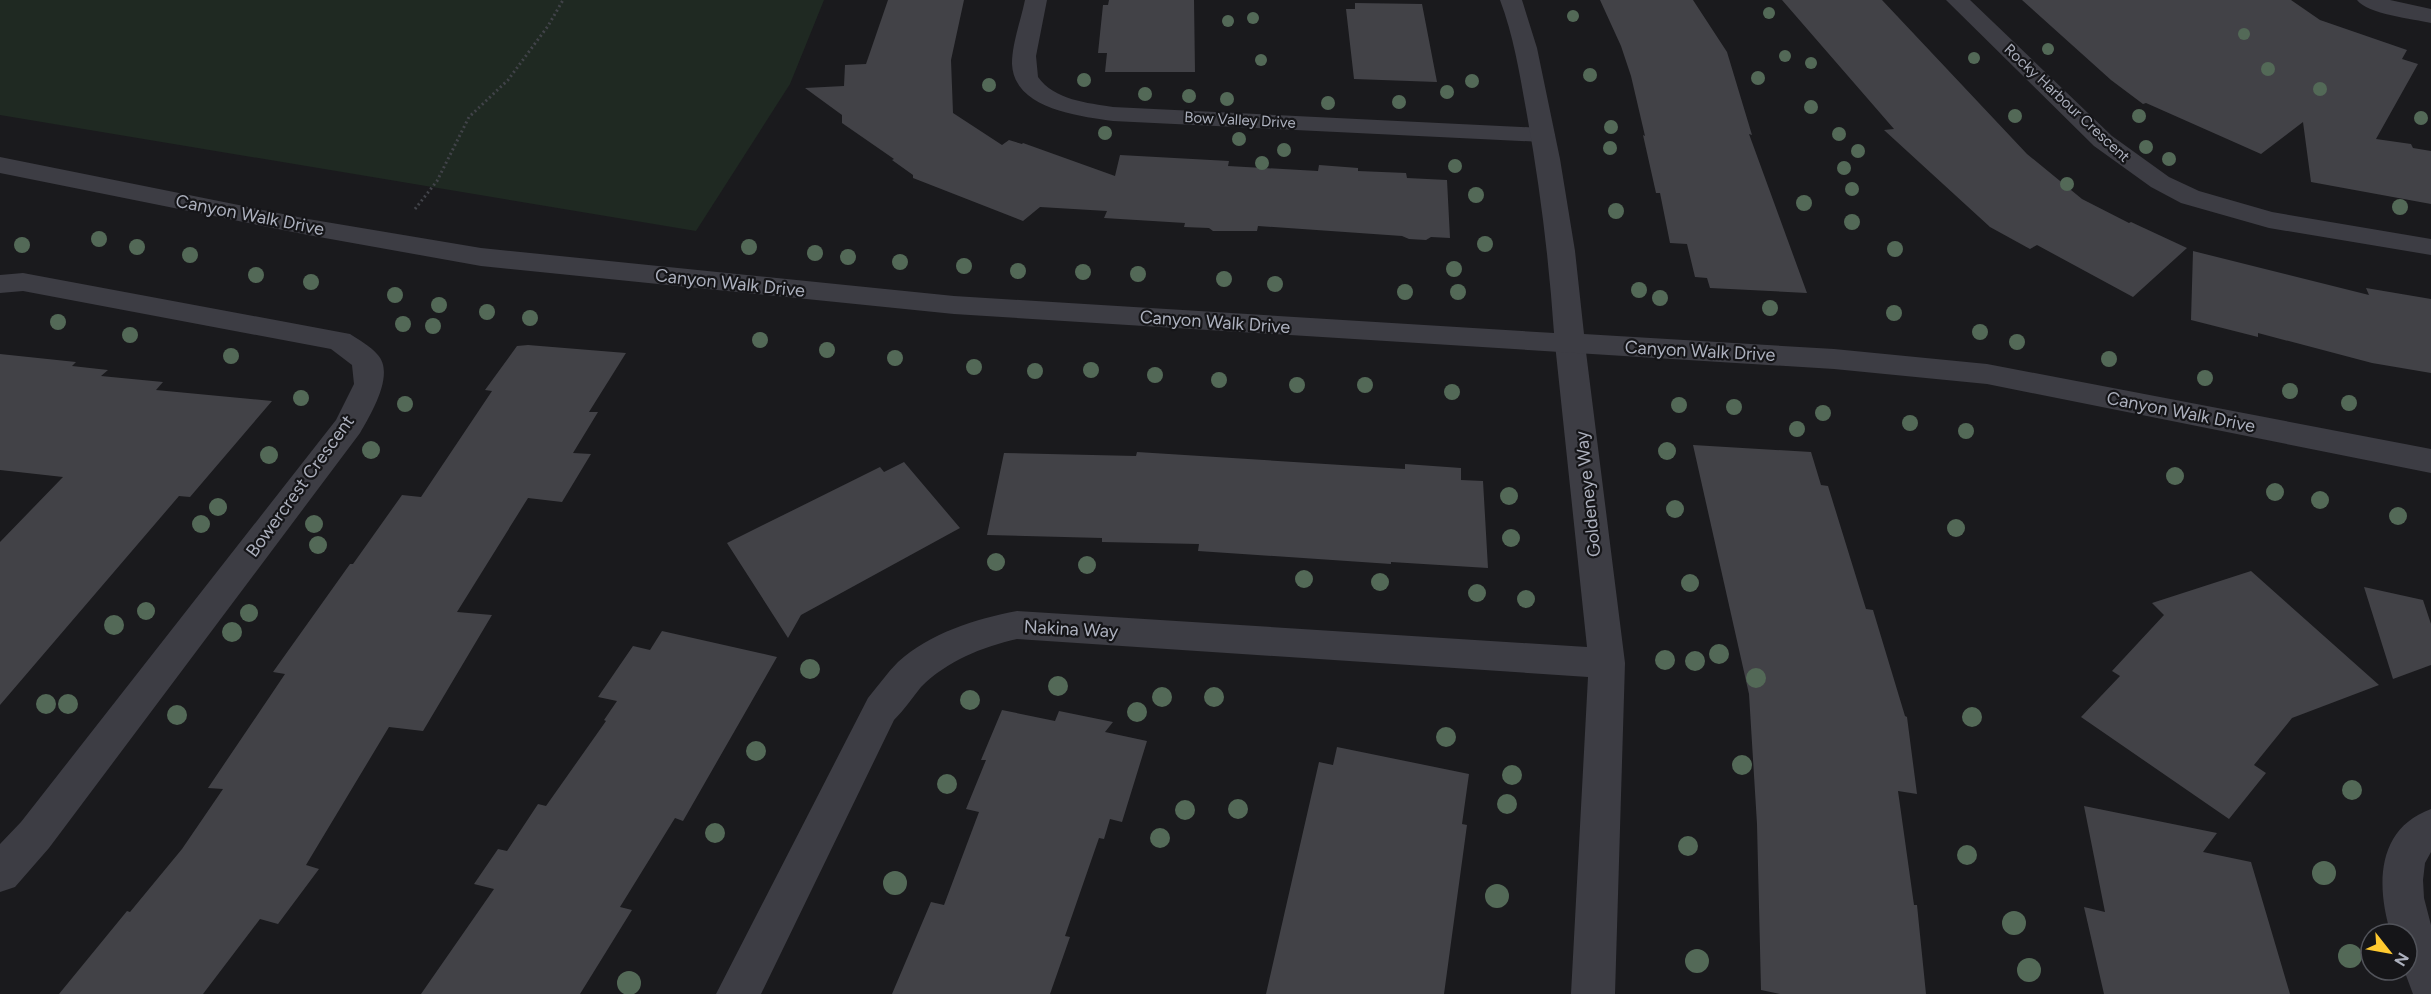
<svg xmlns="http://www.w3.org/2000/svg" width="2431" height="994" font-family="Figtree,sans-serif">
  <style>
    .green { fill: #1f2922 }
    .building { fill: #424247 }
    .lines { fill: none; stroke-linecap: round; stroke-linejoin: round }
    .path { stroke: #414349; stroke-width: 3; stroke-dasharray: 2 3; stroke-linecap: butt }
    .minor { fill: #3d3d44; fill-rule: evenodd }
    .tertiary { fill: #3d3d44; fill-rule: evenodd }
    .tree { fill: #536957 }
    .labels { text-anchor: middle; stroke-width: 4.5; stroke-linejoin: round; paint-order: stroke }
    .far-street-label { font-size: 15px; fill: #acb0bd; stroke: #151518 }
    .street-label { font-size: 18px; fill: #acb0bd; stroke: #151518 }
  </style>
  <rect width="100%" height="100%" fill="#1a1a1d"/>
  <!-- green -->
  <path class="green" d="M 0,0 L 824,0 L 790,84 L 696,231 L 0,115 Z"/>
  <!-- building -->
  <path class="building" d="M 888,0 L 964,0 L 951,60 L 953,113 L 1002,145 L 1009,140 L 1022,144 L 1023,143 L 1115,176 L 1120,155 L 1229,161 L 1228,166 L 1318,171 L 1319,165 L 1358,168 L 1358,171 L 1406,173 L 1407,178 L 1447,180 L 1450,238 L 1431,237 L 1426,240 L 1409,239 L 1402,236 L 1258,226 L 1257,231 L 1213,231 L 1209,228 L 1184,227 L 1185,223 L 1104,218 L 1107,211 L 1040,207 L 1023,221 L 913,178 L 913,175 L 892,160 L 894,159 L 842,123 L 842,115 L 805,88 L 844,86 L 845,65 L 866,64 Z
    M 1109,0 L 1194,0 L 1195,72 L 1105,72 L 1107,53 L 1098,53 L 1103,5 L 1108,5 Z
    M 1600,0 L 1693,0 L 1727,52 L 1752,135 L 1749,134 L 1807,293 L 1710,288 L 1707,278 L 1695,277 L 1687,244 L 1670,243 L 1660,193 L 1656,193 L 1643,135 L 1645,136 L 1631,76 L 1621,46 Z
    M 1782,0 L 1882,0 L 2027,154 L 2082,199 L 2129,223 L 2131,222 L 2187,248 L 2133,297 L 2037,245 L 2030,249 L 1990,227 L 1884,130 L 1894,129 Z
    M 2022,0 L 2291,0 L 2320,20 L 2407,50 L 2402,59 L 2418,64 L 2376,139 L 2411,144 L 2413,148 L 2431,151 L 2431,204 L 2311,182 L 2303,122 L 2261,154 L 2146,103 L 2143,104 L 2111,80 Z
    M 1355,3 L 1422,4 L 1437,82 L 1354,79 L 1346,9 L 1355,9 Z
    M 2193,251 L 2369,295 L 2366,288 L 2431,299 L 2431,373 L 2372,363 L 2258,333 L 2258,337 L 2191,320 Z
    M 528,345 L 626,353 L 589,412 L 598,412 L 573,453 L 591,454 L 562,502 L 528,498 L 457,612 L 492,615 L 423,731 L 389,727 L 306,865 L 319,869 L 278,924 L 260,919 L 203,994 L 59,994 L 127,911 L 130,912 L 182,849 L 223,789 L 208,788 L 285,674 L 273,672 L 350,564 L 353,564 L 402,495 L 421,497 L 492,391 L 485,390 L 517,346 Z
    M 0,354 L 76,362 L 72,366 L 108,370 L 101,376 L 163,382 L 156,390 L 272,401 L 190,497 L 179,496 L 0,705 L 0,542 L 63,477 L 0,470 Z
    M 1693,445 L 1811,452 L 1821,485 L 1828,486 L 1866,609 L 1873,610 L 1905,716 L 1907,717 L 1917,794 L 1898,791 L 1914,905 L 1917,905 L 1926,994 L 1780,994 L 1761,990 L 1757,824 L 1749,694 Z
    M 1137,452 L 1405,469 L 1405,464 L 1461,468 L 1461,480 L 1483,481 L 1488,568 L 1391,562 L 1391,564 L 1198,551 L 1199,544 L 1102,542 L 1102,538 L 987,535 L 1004,453 L 1136,456 Z
    M 904,462 L 960,528 L 801,615 L 788,638 L 727,543 L 880,467 L 884,472 Z
    M 2251,571 L 2379,685 L 2292,718 L 2254,765 L 2266,773 L 2229,819 L 2081,717 L 2120,676 L 2112,671 L 2164,615 L 2152,603 Z
    M 2364,587 L 2423,600 L 2431,624 L 2431,665 L 2393,679 Z
    M 662,631 L 777,657 L 683,821 L 675,818 L 620,907 L 632,910 L 580,994 L 421,994 L 494,889 L 474,884 L 498,849 L 507,851 L 538,804 L 546,806 L 606,721 L 604,720 L 617,701 L 598,697 L 633,646 L 650,650 Z
    M 1002,710 L 1055,721 L 1059,711 L 1113,722 L 1105,732 L 1147,741 L 1122,822 L 1110,819 L 1104,839 L 1099,838 L 1065,936 L 1070,937 L 1050,994 L 892,994 L 931,902 L 944,905 L 979,812 L 966,809 L 986,760 L 981,760 Z
    M 1337,747 L 1469,774 L 1462,824 L 1467,825 L 1444,994 L 1266,994 L 1319,762 L 1333,765 Z
    M 2084,806 L 2217,833 L 2203,852 L 2251,862 L 2290,994 L 2104,994 L 2084,907 L 2105,912 Z"/>
  <g class="lines">
    <!-- path -->
    <path class="path" d="M 415,209 L 437,181 L 469,117 L 508,80 L 548,26 L 563,0"/>
    <!-- minor -->
    <path class="minor" d="M 1025,0 L 1047,0 L 1036,56 L 1038,77 C 1054,100 1088,103 1113,107 L 1543,128 L 1552,130 L 1555,135 L 1552,140 L 1543,142 L 1113,121 C 1079,116 1014,109 1012,64 C 1012,43 1021,20 1025,0 Z
      M 1946,0 L 1970,0 L 2112,136 L 2169,177 L 2199,191 L 2272,212 L 2431,239 L 2431,255 L 2269,228 L 2181,203 L 2151,187 L 2094,146 Z
      M 2357,0 L 2390,0 L 2431,9 L 2431,23 C 2414,19 2367,14 2357,0 Z
      M 23,273 L 350,334 C 359,340 370,346 377,354 C 396,373 371,414 360,433 L 49,848 L 15,887 L 0,892 L 0,844 L 21,822 L 336,420 L 354,384 L 352,365 L 331,349 L 23,291 L 0,293 L 0,275 Z
      M 1570,334 L 1580,337 L 1585,344 L 1625,663 L 1615,994 L 1571,994 L 1588,677 L 1017,639 C 982,647 947,661 921,687 C 912,698 904,710 894,720 L 761,994 L 716,994 L 868,698 C 878,686 887,673 898,662 C 930,633 975,619 1017,611 L 1587,647 L 1555,344 L 1560,337 Z
      M 2431,809 L 2431,852 L 2425,863 L 2423,880 L 2424,898 L 2431,925 L 2431,994 L 2413,994 L 2404,970 L 2407,970 L 2407,934 L 2391,934 C 2376,886 2376,829 2431,809 Z"/>
    <!-- tertiary -->
    <path class="tertiary" d="M 1500,0 L 1522,0 L 1537,48 L 1560,159 L 1575,251 L 1584,334 L 1834,349 L 1987,364 L 2431,449 L 2431,473 L 1987,384 L 1834,369 L 954,314 L 481,266 L 308,235 L 0,173 L 0,157 L 308,219 L 481,248 L 954,296 L 1554,333 C 1549,260 1540,187 1527,115 C 1520,76 1514,37 1500,0 Z"/>
  </g>
  <!-- trees -->
  <g class="tree">
    <circle cx="1769" cy="13" r="6"/>
    <circle cx="1573" cy="16" r="6"/>
    <circle cx="1253" cy="18" r="6"/>
    <circle cx="1228" cy="21" r="6"/>
    <circle cx="2244" cy="34" r="6"/>
    <circle cx="2048" cy="49" r="6"/>
    <circle cx="1785" cy="56" r="6"/>
    <circle cx="1974" cy="58" r="6"/>
    <circle cx="1261" cy="60" r="6"/>
    <circle cx="1811" cy="63" r="6"/>
    <circle cx="2268" cy="69" r="7"/>
    <circle cx="1590" cy="75" r="7"/>
    <circle cx="1758" cy="78" r="7"/>
    <circle cx="1084" cy="80" r="7"/>
    <circle cx="1472" cy="81" r="7"/>
    <circle cx="989" cy="85" r="7"/>
    <circle cx="2320" cy="89" r="7"/>
    <circle cx="1447" cy="92" r="7"/>
    <circle cx="1145" cy="94" r="7"/>
    <circle cx="1189" cy="96" r="7"/>
    <circle cx="1227" cy="99" r="7"/>
    <circle cx="1399" cy="102" r="7"/>
    <circle cx="1328" cy="103" r="7"/>
    <circle cx="1811" cy="107" r="7"/>
    <circle cx="2015" cy="116" r="7"/>
    <circle cx="2139" cy="116" r="7"/>
    <circle cx="2421" cy="118" r="7"/>
    <circle cx="1611" cy="127" r="7"/>
    <circle cx="1105" cy="133" r="7"/>
    <circle cx="1839" cy="134" r="7"/>
    <circle cx="1239" cy="139" r="7"/>
    <circle cx="2146" cy="147" r="7"/>
    <circle cx="1610" cy="148" r="7"/>
    <circle cx="1284" cy="150" r="7"/>
    <circle cx="1858" cy="151" r="7"/>
    <circle cx="2169" cy="159" r="7"/>
    <circle cx="1262" cy="163" r="7"/>
    <circle cx="1455" cy="166" r="7"/>
    <circle cx="1844" cy="168" r="7"/>
    <circle cx="2067" cy="184" r="7"/>
    <circle cx="1852" cy="189" r="7"/>
    <circle cx="1476" cy="195" r="8"/>
    <circle cx="1804" cy="203" r="8"/>
    <circle cx="2400" cy="207" r="8"/>
    <circle cx="1616" cy="211" r="8"/>
    <circle cx="1852" cy="222" r="8"/>
    <circle cx="99" cy="239" r="8"/>
    <circle cx="1485" cy="244" r="8"/>
    <circle cx="22" cy="245" r="8"/>
    <circle cx="137" cy="247" r="8"/>
    <circle cx="749" cy="247" r="8"/>
    <circle cx="1895" cy="249" r="8"/>
    <circle cx="815" cy="253" r="8"/>
    <circle cx="190" cy="255" r="8"/>
    <circle cx="848" cy="257" r="8"/>
    <circle cx="900" cy="262" r="8"/>
    <circle cx="964" cy="266" r="8"/>
    <circle cx="1454" cy="269" r="8"/>
    <circle cx="1018" cy="271" r="8"/>
    <circle cx="1083" cy="272" r="8"/>
    <circle cx="1138" cy="274" r="8"/>
    <circle cx="256" cy="275" r="8"/>
    <circle cx="1224" cy="279" r="8"/>
    <circle cx="311" cy="282" r="8"/>
    <circle cx="1275" cy="284" r="8"/>
    <circle cx="1639" cy="290" r="8"/>
    <circle cx="1405" cy="292" r="8"/>
    <circle cx="1458" cy="292" r="8"/>
    <circle cx="395" cy="295" r="8"/>
    <circle cx="1660" cy="298" r="8"/>
    <circle cx="439" cy="305" r="8"/>
    <circle cx="1770" cy="308" r="8"/>
    <circle cx="487" cy="312" r="8"/>
    <circle cx="1894" cy="313" r="8"/>
    <circle cx="530" cy="318" r="8"/>
    <circle cx="58" cy="322" r="8"/>
    <circle cx="403" cy="324" r="8"/>
    <circle cx="433" cy="326" r="8"/>
    <circle cx="1980" cy="332" r="8"/>
    <circle cx="130" cy="335" r="8"/>
    <circle cx="760" cy="340" r="8"/>
    <circle cx="2017" cy="342" r="8"/>
    <circle cx="827" cy="350" r="8"/>
    <circle cx="231" cy="356" r="8"/>
    <circle cx="895" cy="358" r="8"/>
    <circle cx="2109" cy="359" r="8"/>
    <circle cx="974" cy="367" r="8"/>
    <circle cx="1091" cy="370" r="8"/>
    <circle cx="1035" cy="371" r="8"/>
    <circle cx="1155" cy="375" r="8"/>
    <circle cx="2205" cy="378" r="8"/>
    <circle cx="1219" cy="380" r="8"/>
    <circle cx="1297" cy="385" r="8"/>
    <circle cx="1365" cy="385" r="8"/>
    <circle cx="2290" cy="391" r="8"/>
    <circle cx="1452" cy="392" r="8"/>
    <circle cx="301" cy="398" r="8"/>
    <circle cx="2349" cy="403" r="8"/>
    <circle cx="405" cy="404" r="8"/>
    <circle cx="1679" cy="405" r="8"/>
    <circle cx="1734" cy="407" r="8"/>
    <circle cx="1823" cy="413" r="8"/>
    <circle cx="1910" cy="423" r="8"/>
    <circle cx="1797" cy="429" r="8"/>
    <circle cx="1966" cy="431" r="8"/>
    <circle cx="371" cy="450" r="9"/>
    <circle cx="1667" cy="451" r="9"/>
    <circle cx="269" cy="455" r="9"/>
    <circle cx="2175" cy="476" r="9"/>
    <circle cx="2275" cy="492" r="9"/>
    <circle cx="1509" cy="496" r="9"/>
    <circle cx="2320" cy="500" r="9"/>
    <circle cx="218" cy="507" r="9"/>
    <circle cx="1675" cy="509" r="9"/>
    <circle cx="2398" cy="516" r="9"/>
    <circle cx="201" cy="524" r="9"/>
    <circle cx="314" cy="524" r="9"/>
    <circle cx="1956" cy="528" r="9"/>
    <circle cx="1511" cy="538" r="9"/>
    <circle cx="318" cy="545" r="9"/>
    <circle cx="996" cy="562" r="9"/>
    <circle cx="1087" cy="565" r="9"/>
    <circle cx="1304" cy="579" r="9"/>
    <circle cx="1380" cy="582" r="9"/>
    <circle cx="1690" cy="583" r="9"/>
    <circle cx="1477" cy="593" r="9"/>
    <circle cx="1526" cy="599" r="9"/>
    <circle cx="146" cy="611" r="9"/>
    <circle cx="249" cy="613" r="9"/>
    <circle cx="114" cy="625" r="10"/>
    <circle cx="232" cy="632" r="10"/>
    <circle cx="1719" cy="654" r="10"/>
    <circle cx="1665" cy="660" r="10"/>
    <circle cx="1695" cy="661" r="10"/>
    <circle cx="810" cy="669" r="10"/>
    <circle cx="1756" cy="678" r="10"/>
    <circle cx="1058" cy="686" r="10"/>
    <circle cx="1162" cy="697" r="10"/>
    <circle cx="1214" cy="697" r="10"/>
    <circle cx="970" cy="700" r="10"/>
    <circle cx="46" cy="704" r="10"/>
    <circle cx="68" cy="704" r="10"/>
    <circle cx="1137" cy="712" r="10"/>
    <circle cx="177" cy="715" r="10"/>
    <circle cx="1972" cy="717" r="10"/>
    <circle cx="1446" cy="737" r="10"/>
    <circle cx="756" cy="751" r="10"/>
    <circle cx="1742" cy="765" r="10"/>
    <circle cx="1512" cy="775" r="10"/>
    <circle cx="947" cy="784" r="10"/>
    <circle cx="2352" cy="790" r="10"/>
    <circle cx="1507" cy="804" r="10"/>
    <circle cx="1238" cy="809" r="10"/>
    <circle cx="1185" cy="810" r="10"/>
    <circle cx="715" cy="833" r="10"/>
    <circle cx="1160" cy="838" r="10"/>
    <circle cx="1688" cy="846" r="10"/>
    <circle cx="1967" cy="855" r="10"/>
    <circle cx="2324" cy="873" r="12"/>
    <circle cx="895" cy="883" r="12"/>
    <circle cx="1497" cy="896" r="12"/>
    <circle cx="2014" cy="923" r="12"/>
    <circle cx="2350" cy="956" r="12"/>
    <circle cx="1697" cy="961" r="12"/>
    <circle cx="2029" cy="970" r="12"/>
    <circle cx="629" cy="983" r="12"/>
  </g>
  <g class="labels">
    <!-- far-street labels -->
    <g class="far-street-label">
      <text transform="translate(2067 103) rotate(43)" y="5">Rocky Harbour Crescent</text>
      <text transform="translate(1240 120) rotate(3)" y="5">Bow Valley Drive</text>
    </g>
    <!-- street labels -->
    <g class="street-label">
      <text transform="translate(250 215) rotate(11)" y="6">Canyon Walk Drive</text>
      <text transform="translate(730 283) rotate(6)" y="6">Canyon Walk Drive</text>
      <text transform="translate(1215 322) rotate(4)" y="6">Canyon Walk Drive</text>
      <text transform="translate(1700 351) rotate(3)" y="6">Canyon Walk Drive</text>
      <text transform="translate(2181 412) rotate(11)" y="6">Canyon Walk Drive</text>
      <text transform="translate(300 486) rotate(-54)" y="6">Bowercrest Crescent</text>
      <text transform="translate(1588 494) rotate(-96)" y="6">Goldeneye Way</text>
      <text transform="translate(1071 629) rotate(3)" y="6">Nakina Way</text>
    </g>
  </g>
  <!-- north arrow -->
  <g transform="translate(2389 952) rotate(121)"><circle r="28" fill="#151518" stroke="#51535a" stroke-width="1.5"/>
  <path d="M0-4.5L10 22L0 15L-10 22Z" fill="#ffca30"/>
  <text y="-9" font-size="16" font-weight="bold" text-anchor="middle" fill="#acb0bd">N</text>
  </g>
</svg>
